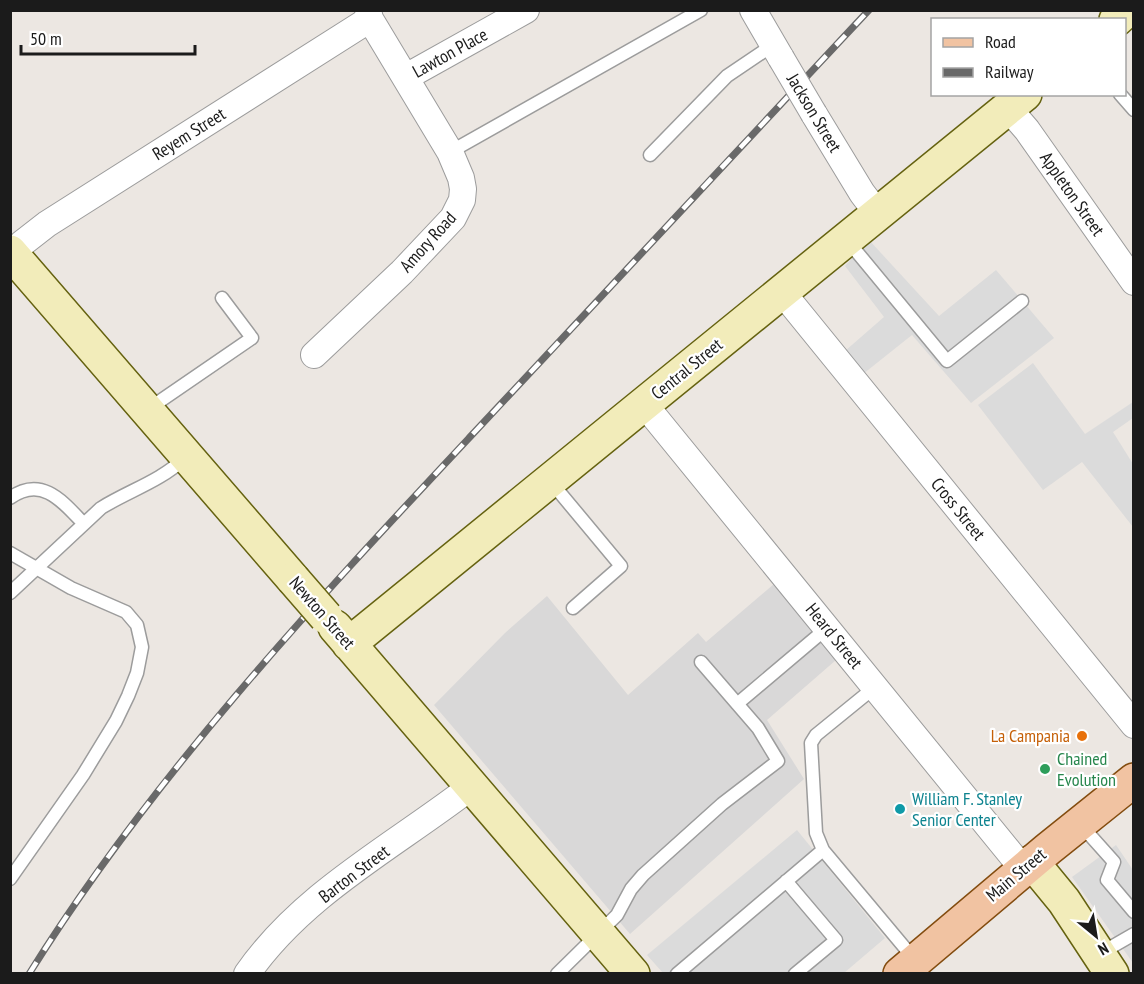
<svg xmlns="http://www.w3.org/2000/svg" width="1144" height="984" font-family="'PT Sans Narrow',sans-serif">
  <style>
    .residential { fill: #d9d8d8 }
    .parking { fill: #dbdbdb }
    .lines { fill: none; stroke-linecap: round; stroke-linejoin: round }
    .lane-casing { stroke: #9c9c9c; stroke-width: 15 }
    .street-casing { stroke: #9c9c9c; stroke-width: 28 }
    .secondary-casing { stroke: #656210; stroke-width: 36 }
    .primary-casing { stroke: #834c0f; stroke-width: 36 }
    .lane { stroke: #fff; stroke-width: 12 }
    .street { stroke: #fff; stroke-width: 26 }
    .secondary { stroke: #f2ecba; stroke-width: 33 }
    .primary { stroke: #f1c3a2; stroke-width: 33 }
    .rail-casing { stroke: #696969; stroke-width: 7 }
    .rail { stroke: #fff; stroke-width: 4.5; stroke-dasharray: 14; stroke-linecap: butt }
    .street-bridge-casing { stroke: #9c9c9c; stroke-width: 28; stroke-linecap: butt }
    .secondary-bridge-casing { stroke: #656210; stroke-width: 36; stroke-linecap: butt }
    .street-bridge { stroke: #fff; stroke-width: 26 }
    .secondary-bridge { stroke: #f2ecba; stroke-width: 33 }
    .food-dot { fill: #e8710a; stroke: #fff; stroke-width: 2 }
    .leisure-dot { fill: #2e9e5b; stroke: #fff; stroke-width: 2 }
    .culture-dot { fill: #0f9aa8; stroke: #fff; stroke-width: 2 }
    .labels { text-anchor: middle; stroke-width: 4.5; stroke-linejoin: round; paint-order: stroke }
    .street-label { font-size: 18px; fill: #1b1b1b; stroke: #fff }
    .food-label { font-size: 18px; fill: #c56008; stroke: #fff; text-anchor: end }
    .leisure-label { font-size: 18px; fill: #27864d; stroke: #fff; text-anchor: start }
    .culture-label { font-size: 18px; fill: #0d838f; stroke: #fff; text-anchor: start }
  </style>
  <rect width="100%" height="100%" fill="#ece7e2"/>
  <!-- residential -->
  <path class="residential" d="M 774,584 L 836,660 L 767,720 L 804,779 L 630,934 L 434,705 L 505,633 L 547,596 L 628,695 L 698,633 L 706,642 Z"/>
  <!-- parking -->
  <path class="parking" d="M 869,240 L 939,316 L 996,270 L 1054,338 L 971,403 L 912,335 L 863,374 L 845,351 L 884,317 L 845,266 Z
    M 1033,363 L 1085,434 L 1133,402 L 1133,418 L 1113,432 L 1133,464 L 1133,527 L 1082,462 L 1043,490 L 978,405 Z
    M 797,830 L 885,938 L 844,973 L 663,973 L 647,955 Z
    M 1116,845 L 1133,870 L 1133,963 L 1072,877 Z"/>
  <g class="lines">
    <defs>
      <path id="lane" d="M 1120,94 L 1134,110
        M 450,152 L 701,10
        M 650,155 L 727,76 L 773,45
        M 847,240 L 947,361 L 1022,301
        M 147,410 L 252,338 L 222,298
        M 551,482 L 621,566 L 573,608
        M 10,498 C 42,475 63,502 84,524
        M 10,553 L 71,588 L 126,612 L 137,625 L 142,647 L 137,673 L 128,696 L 116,721 L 83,775 L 10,879
        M 10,593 L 101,508 C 130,490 159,482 185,458
        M 875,687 L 816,735 L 811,743 L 816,833 L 823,850 L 915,960
        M 737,704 L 827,628
        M 1080,824 L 1114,862 L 1107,880 L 1134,912
        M 786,881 L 836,940 L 795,974
        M 1101,953 L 1134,934
        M 557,974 L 617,915 L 631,889 L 643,875 L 722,804 L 778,761 L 758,728 L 701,662
        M 677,974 L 823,850"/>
      <path id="street" d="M 753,10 L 781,58
        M 406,77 L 526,10
        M 1008,108 L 1027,130 L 1134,282
        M 814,114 L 862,193 L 878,214
        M 11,252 L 47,224 L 370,19
        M 782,292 L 1134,725
        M 314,355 L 402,272 L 453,218 L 462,200 L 463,189 L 461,178 L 450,152 L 370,19 L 368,10
        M 643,405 L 653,415 L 1023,869
        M 247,974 C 303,893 396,845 472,786"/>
      <path id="secondary" d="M 1116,20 L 1127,10
        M 10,252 L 293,579
        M 335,627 L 633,974
        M 349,644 L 1025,94
        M 1032,862 L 1064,901 L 1112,974"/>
      <path id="primary" d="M 900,974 L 1048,849 L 1134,780"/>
    </defs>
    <!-- lane casing -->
    <use href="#lane" class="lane-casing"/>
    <!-- street casing -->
    <use href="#street" class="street-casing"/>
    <!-- secondary casing -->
    <use href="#secondary" class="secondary-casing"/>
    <!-- primary casing -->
    <use href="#primary" class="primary-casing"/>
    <!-- lane -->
    <use href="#lane" class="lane"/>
    <!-- street -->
    <use href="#street" class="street"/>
    <!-- secondary -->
    <use href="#secondary" class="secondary"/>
    <!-- primary -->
    <use href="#primary" class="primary"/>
    <defs>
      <path id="rail" d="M 29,974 C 152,777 311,607 469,438 C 602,296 735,153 869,10"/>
    </defs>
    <!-- rail casing -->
    <use href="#rail" class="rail-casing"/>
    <!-- rail -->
    <use href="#rail" class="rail"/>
    <defs>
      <path id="street-bridge" d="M 781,58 L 814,114"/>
      <path id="secondary-bridge" d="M 293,579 L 326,617"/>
    </defs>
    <!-- street-bridge casing -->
    <use href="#street-bridge" class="street-bridge-casing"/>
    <!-- secondary-bridge casing -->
    <use href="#secondary-bridge" class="secondary-bridge-casing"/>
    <!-- street-bridge -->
    <use href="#street-bridge" class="street-bridge"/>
    <!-- secondary-bridge -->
    <use href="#secondary-bridge" class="secondary-bridge"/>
  </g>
  <!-- markers -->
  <circle class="food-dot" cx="1082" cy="736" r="6"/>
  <circle class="leisure-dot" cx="1045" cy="769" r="6"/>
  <circle class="culture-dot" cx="900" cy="809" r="6"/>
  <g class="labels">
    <!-- street labels -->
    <g class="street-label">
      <text transform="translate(450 53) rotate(-29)" y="6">Lawton Place</text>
      <text transform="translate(814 113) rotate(59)" y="6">Jackson Street</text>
      <text transform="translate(189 134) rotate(-32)" y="6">Reyem Street</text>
      <text transform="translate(1072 194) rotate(55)" y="6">Appleton Street</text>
      <text transform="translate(428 242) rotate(-48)" y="6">Amory Road</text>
      <text transform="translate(687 369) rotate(-39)" y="6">Central Street</text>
      <text transform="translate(958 509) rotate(51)" y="6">Cross Street</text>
      <text transform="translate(322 613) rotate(49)" y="6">Newton Street</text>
      <text transform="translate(834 636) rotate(51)" y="6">Heard Street</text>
      <text transform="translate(354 874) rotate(-37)" y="6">Barton Street</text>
      <text transform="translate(1016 875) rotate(-40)" y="6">Main Street</text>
    </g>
    <!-- food labels -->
    <g class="food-label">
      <text x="1070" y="742">La Campania</text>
    </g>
    <!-- leisure labels -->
    <g class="leisure-label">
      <text x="1057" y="765">Chained<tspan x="1057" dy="21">Evolution</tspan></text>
    </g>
    <!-- culture labels -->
    <g class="culture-label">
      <text x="912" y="805">William F. Stanley<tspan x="912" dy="21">Senior Center</tspan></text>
    </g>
  </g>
  <!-- border -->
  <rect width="1144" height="984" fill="none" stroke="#1b1b1b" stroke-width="24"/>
  <!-- legend -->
  <rect x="931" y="18" width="195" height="78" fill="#ffffff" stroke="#a4a4a4" stroke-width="1.5"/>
  <rect x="943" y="38" width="30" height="9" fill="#f1c3a2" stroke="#a4a4a4" stroke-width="1.5"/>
  <text x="985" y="48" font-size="18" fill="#1b1b1b">Road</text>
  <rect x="943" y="68" width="30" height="9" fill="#696969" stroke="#a4a4a4" stroke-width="1.5"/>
  <text x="985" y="78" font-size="18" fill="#1b1b1b">Railway</text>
  <!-- north arrow -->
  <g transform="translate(1096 936) rotate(150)" stroke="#ffffff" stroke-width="4.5" paint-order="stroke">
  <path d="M0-4.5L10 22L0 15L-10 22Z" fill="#1b1b1b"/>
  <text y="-9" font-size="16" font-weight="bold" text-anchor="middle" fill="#1b1b1b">N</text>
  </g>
  <!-- scale -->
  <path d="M21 45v9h174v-9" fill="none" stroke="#1b1b1b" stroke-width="3"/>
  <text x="30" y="45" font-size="18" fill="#1b1b1b" stroke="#ffffff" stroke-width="4.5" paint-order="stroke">50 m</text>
</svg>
